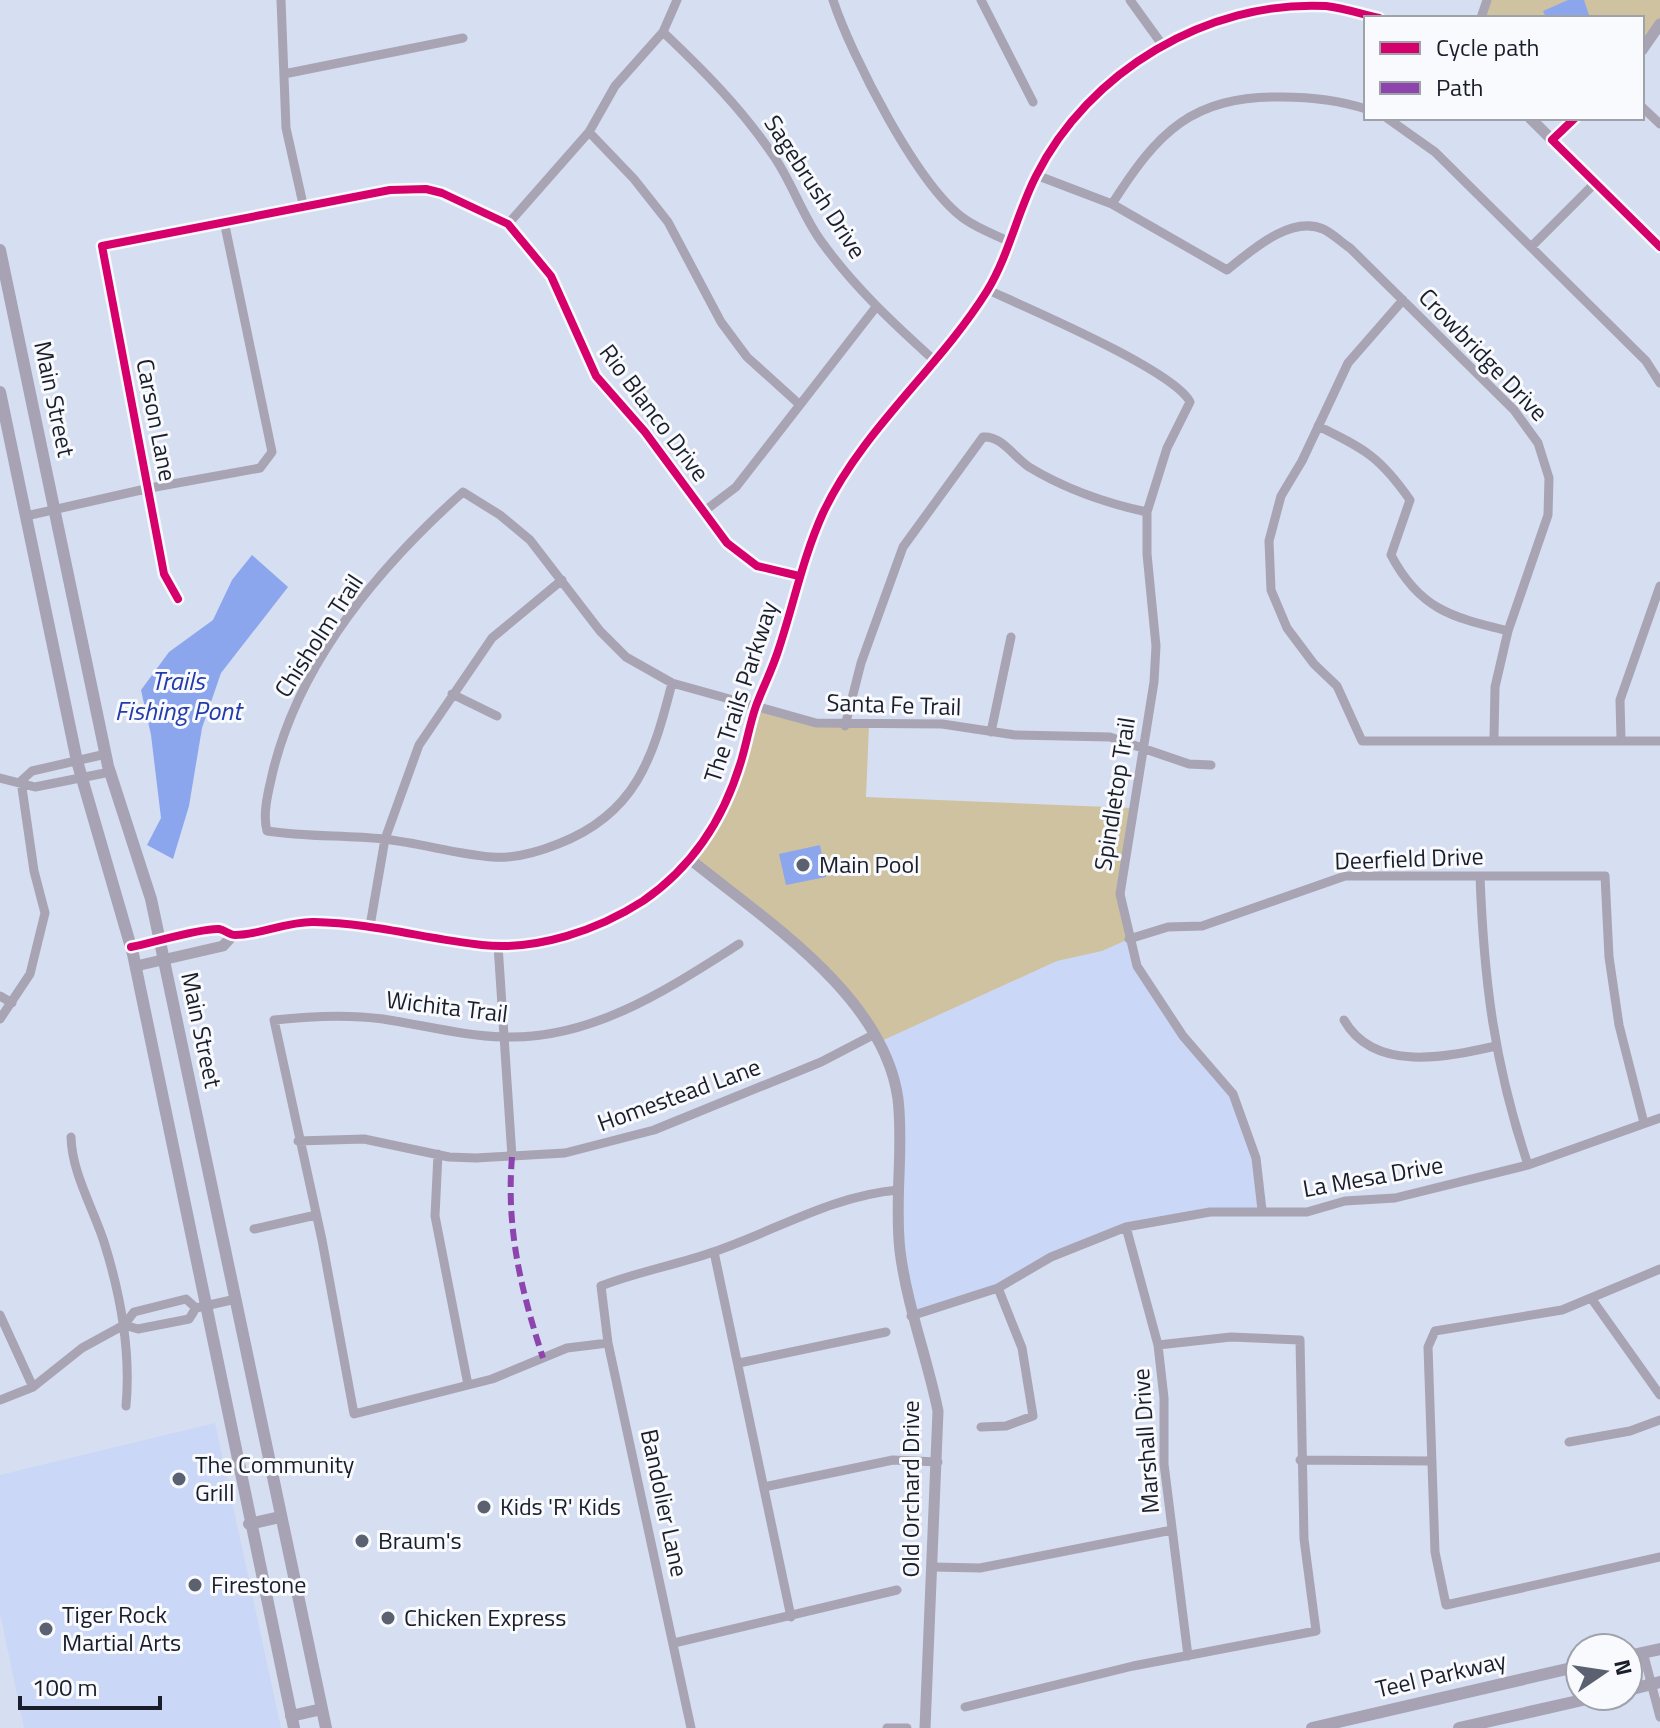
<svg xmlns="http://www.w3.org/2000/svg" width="1660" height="1728" font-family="'Titillium Web',sans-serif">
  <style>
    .built { fill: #cad7f6 }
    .park { fill: #cfc2a1 }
    .water { fill: #8ca6ee }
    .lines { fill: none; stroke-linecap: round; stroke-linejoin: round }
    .minor { stroke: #a8a4b3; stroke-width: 9 }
    .tertiary { stroke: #a8a4b3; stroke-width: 11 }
    .secondary { stroke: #a7a3b5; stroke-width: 12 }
    .quiet { stroke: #8e44ad; stroke-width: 6; stroke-dasharray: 12 6; stroke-linecap: butt }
    .cycleway-casing { stroke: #f9fafe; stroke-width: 13 }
    .cycleway { stroke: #d6006c; stroke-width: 8 }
    .poi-dot { fill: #5b6170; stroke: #f9fafe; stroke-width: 3 }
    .labels { text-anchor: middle; stroke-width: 6; stroke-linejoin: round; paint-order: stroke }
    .street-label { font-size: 24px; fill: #191e2a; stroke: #f9fafe }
    .poi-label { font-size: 24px; fill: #191e2a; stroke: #f9fafe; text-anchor: start }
    .water-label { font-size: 26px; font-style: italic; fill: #233caa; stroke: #f9fafe }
  </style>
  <rect width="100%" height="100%" fill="#d6def1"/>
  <!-- built -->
  <path class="built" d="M 1129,939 L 1137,966 L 1207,1061 L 1246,1122 L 1262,1210 L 1126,1227 L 1081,1243 L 998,1288 L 911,1316 L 900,1249 L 897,1094 L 877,1043 L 1057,961 L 1102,951 Z
    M 215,1423 L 281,1728 L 24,1728 L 0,1613 L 0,1475 Z"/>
  <!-- park -->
  <path class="park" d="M 1484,0 L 1660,0 L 1660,24 L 1642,50 L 1642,18 L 1476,18 Z
    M 755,708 L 816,723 L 869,726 L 866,797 L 1132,808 L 1122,867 L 1129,939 L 1102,951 L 1057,961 L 877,1043 L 836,983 L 691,860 L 718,818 Z"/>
  <!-- water -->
  <path class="water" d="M 1568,0 L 1584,0 L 1590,18 L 1546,18 L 1543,11 Z
    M 252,555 L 288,587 L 221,673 L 202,728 L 189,806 L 173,859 L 147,845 L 161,818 L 151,735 L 141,690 L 169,652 L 213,620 L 232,580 Z
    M 820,845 L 826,877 L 786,885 L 779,854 Z"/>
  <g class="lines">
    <!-- minor -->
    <path class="minor" d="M 281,0 L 286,128 L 303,204
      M 833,0 C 851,55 919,189 966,220 C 979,229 996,235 1010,242
      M 981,0 L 1033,102
      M 1130,0 L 1161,43
      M 1481,18 L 1487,0
      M 663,32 C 704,71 741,108 773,155 C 792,182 802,215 821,241 C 854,287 894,324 935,361
      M 284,74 L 463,38
      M 1642,107 L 1660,124
      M 1387,118 L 1435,152 L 1646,361 L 1660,383
      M 589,132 L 634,179 L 668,222 L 721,322 L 747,357 L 799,404
      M 1036,175 L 1112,204 L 1227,270 C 1251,251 1290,215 1323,229 C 1332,233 1341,242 1350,248 L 1514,410 L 1538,443 L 1549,478 L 1548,515 L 1508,631 L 1495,687 L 1494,738
      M 1112,204 C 1158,132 1191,96 1282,97 C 1311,97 1338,100 1366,109
      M 508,224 L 589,132 L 615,86 L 663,32 L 677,0
      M 1531,247 L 1595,183
      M 988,290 C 1025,307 1174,370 1190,402 L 1167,448 L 1147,512 L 1147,554 L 1156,646 L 1154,682 L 1120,894 L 1137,966 L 1183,1036 L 1233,1094 L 1256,1158 L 1262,1210
      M 1403,300 L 1348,363 L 1302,461 L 1281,496 L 1269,541 L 1271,590 L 1287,628 L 1314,664 L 1337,686 L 1362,741 L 1660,741
      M 1318,426 C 1365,449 1380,457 1410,500 L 1391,555 C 1420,610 1452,617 1508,631
      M 703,512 L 736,487 L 876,307
      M 26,516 L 150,488 L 260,468 L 272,452 L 224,221
      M 178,599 L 164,574 L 102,246 L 390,190 L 426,189 L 442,193 L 508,224 L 551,276 L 596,376 L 645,432 L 727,543 L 757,566 L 799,576
      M 672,683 C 653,758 636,814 558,844 C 538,852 514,859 492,857 C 456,854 420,843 383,839 C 345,835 305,837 267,831 C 262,813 269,789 273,771 C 300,661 380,566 463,492 L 500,515 L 530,540 L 600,631 L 626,657 L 672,683 L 816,723 L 942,724 L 1015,735 L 1110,737 L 1189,764 L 1211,765
      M 452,694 L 497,716
      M 845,726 L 861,663 L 903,547 L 983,437 C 1001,435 1014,457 1029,467 C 1067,490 1105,503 1147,512
      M 991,732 L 1011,637
      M 1621,739 L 1620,700 L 1660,586
      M 0,778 L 35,787 L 110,772
      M 21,781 L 32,771 L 106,754
      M 1480,876 C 1484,982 1494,1063 1528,1165
      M 370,926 L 385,839 L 419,745 L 492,638 L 562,580
      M 1129,939 L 1168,927 L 1202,926 L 1345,876 L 1605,876 L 1609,957 L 1619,1025 L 1644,1123
      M 498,945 L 512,1157
      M 0,996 L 12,1003
      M 0,1019 L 30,974 L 45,913 L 34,871 L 21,781
      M 1344,1020 C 1374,1073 1447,1057 1496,1046
      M 71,1137 C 72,1173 93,1208 104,1242 C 121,1296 131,1351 126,1406
      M 298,1141 L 364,1139 L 449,1157 L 476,1158 L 565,1153 L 654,1130 L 821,1062 L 873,1035
      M 438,1154 L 435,1216 L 468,1385
      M 1126,1227 L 1158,1345 L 1164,1398 L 1164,1464 L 1188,1656
      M 254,1229 L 316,1215
      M 714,1252 L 791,1617
      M 1660,1269 L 1562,1310 L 1435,1331 L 1428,1347 L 1435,1552 L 1446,1605 L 1660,1557
      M 1591,1298 L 1660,1395
      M 0,1315 L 33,1387
      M 911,1316 L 998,1288 L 1051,1257 L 1126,1227 L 1210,1212 L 1307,1212 L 1345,1201 L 1395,1198 L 1528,1165 L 1660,1118
      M 124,1325 L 138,1329 L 189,1319 L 196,1308 L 236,1299
      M 608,1343 L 567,1348 L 492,1379 L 354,1414 L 322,1240 L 274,1020 C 310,1016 347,1014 383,1019 C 423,1025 464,1036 504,1037 C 592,1040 668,989 739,944
      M 739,1363 L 886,1332
      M 0,1400 L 33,1387 L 82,1348 L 124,1325 L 134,1312 L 186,1299 L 196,1308
      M 981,1427 L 1006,1426 L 1033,1416 L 1022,1348 L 998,1288
      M 1569,1442 L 1630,1431 L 1660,1420
      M 1300,1460 L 1432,1461
      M 764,1487 L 893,1460 L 938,1462
      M 933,1567 L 980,1568 L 1172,1530
      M 674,1643 L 897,1590
      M 1643,1652 L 1660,1717
      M 965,1707 L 1133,1666 L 1316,1631 L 1304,1539 L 1300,1340 L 1231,1337 L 1158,1345
      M 691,1728 L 608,1343 L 601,1286 C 637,1272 676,1265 713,1252 C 775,1231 831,1196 898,1190
      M 887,1728 L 907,1728"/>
    <!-- tertiary -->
    <path class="tertiary" d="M 1642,50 L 1660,24
      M 1530,118 L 1660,247
      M 1552,140 L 1575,118
      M 691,860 C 765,920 884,996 898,1099 C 904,1150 894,1200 900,1251 C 907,1306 927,1357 938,1411 L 925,1728
      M 131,947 C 152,943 200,928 219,929 C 225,930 230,935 235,935 C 261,935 288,921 314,922 C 372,923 426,939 482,945 C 537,951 598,930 643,901 C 694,866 725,817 742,758 C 747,741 750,723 756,706 C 763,687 773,668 779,648 C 794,603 803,557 823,513 C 862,430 939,368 987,291 C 1009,255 1017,213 1036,176 C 1088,72 1207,0 1326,6 C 1344,8 1361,14 1379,18
      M 136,966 L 223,946 L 233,935"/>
    <!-- secondary -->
    <path class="secondary" d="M 0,250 L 108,766 L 151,899 L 326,1728
      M 0,392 L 77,761 L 133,954 L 294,1728
      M 249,1524 L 280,1517
      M 1628,1656 L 1660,1649
      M 1628,1690 L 1660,1682
      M 291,1716 L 322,1709
      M 1312,1728 L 1580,1666
      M 1459,1728 L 1600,1696"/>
    <!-- quiet -->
    <path class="quiet" d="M 512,1157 C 506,1229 521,1290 543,1358"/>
    <defs>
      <path id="cycleway" d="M 1575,118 L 1552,140 L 1660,247
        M 178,599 L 164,574 L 102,246 L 390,190 L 426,189 L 442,193 L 508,224 L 551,276 L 596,376 L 645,432 L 727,543 L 757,566 L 799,576
        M 131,947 C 152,943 200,928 219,929 C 225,930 230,935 235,935 C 261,935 288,921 314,922 C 372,923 426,939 482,945 C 537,951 598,930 643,901 C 694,866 725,817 742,758 C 747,741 750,723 756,706 C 763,687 773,668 779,648 C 794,603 803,557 823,513 C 862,430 939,368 987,291 C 1009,255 1017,213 1036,176 C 1088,72 1207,0 1326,6 C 1344,8 1361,14 1379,18"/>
    </defs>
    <!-- cycleway casing -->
    <use href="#cycleway" class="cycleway-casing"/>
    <!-- cycleway -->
    <use href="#cycleway" class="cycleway"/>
  </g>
  <!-- markers -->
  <g class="poi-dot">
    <circle cx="803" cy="865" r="8"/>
    <circle cx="179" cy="1479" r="8"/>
    <circle cx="484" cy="1507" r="8"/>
    <circle cx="362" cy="1541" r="8"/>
    <circle cx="195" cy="1585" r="8"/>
    <circle cx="388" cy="1618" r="8"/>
    <circle cx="46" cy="1629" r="8"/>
  </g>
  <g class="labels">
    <!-- street labels -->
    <g class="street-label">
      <text transform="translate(815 187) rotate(57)" y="8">Sagebrush Drive</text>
      <text transform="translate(1483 355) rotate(46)" y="8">Crowbridge Drive</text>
      <text transform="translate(54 399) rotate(78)" y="8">Main Street</text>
      <text transform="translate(654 413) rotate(53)" y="8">Rio Blanco Drive</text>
      <text transform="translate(156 420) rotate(79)" y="8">Carson Lane</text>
      <text transform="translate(319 636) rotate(-57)" y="8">Chisholm Trail</text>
      <text transform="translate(741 692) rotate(-72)" y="8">The Trails Parkway</text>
      <text transform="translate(894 705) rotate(2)" y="8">Santa Fe Trail</text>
      <text transform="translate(1115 794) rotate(-81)" y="8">Spindletop Trail</text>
      <text transform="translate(1409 859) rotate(-2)" y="8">Deerfield Drive</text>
      <text transform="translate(447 1007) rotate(7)" y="8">Wichita Trail</text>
      <text transform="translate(201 1030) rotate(78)" y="8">Main Street</text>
      <text transform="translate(679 1095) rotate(-20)" y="8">Homestead Lane</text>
      <text transform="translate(1373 1177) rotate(-10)" y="8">La Mesa Drive</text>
      <text transform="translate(1146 1441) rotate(-94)" y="8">Marshall Drive</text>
      <text transform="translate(911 1489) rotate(-90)" y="8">Old Orchard Drive</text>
      <text transform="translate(664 1503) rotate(78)" y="8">Bandolier Lane</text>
      <text transform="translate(1441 1675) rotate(-13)" y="8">Teel Parkway</text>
    </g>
    <!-- poi labels -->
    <g class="poi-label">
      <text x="819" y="873">Main Pool</text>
      <text x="195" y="1473">The Community<tspan x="195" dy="28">Grill</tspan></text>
      <text x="500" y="1515">Kids 'R' Kids</text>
      <text x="378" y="1549">Braum's</text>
      <text x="211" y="1593">Firestone</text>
      <text x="62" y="1623">Tiger Rock<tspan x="62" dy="28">Martial Arts</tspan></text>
      <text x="404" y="1626">Chicken Express</text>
    </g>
    <!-- water labels -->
    <g class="water-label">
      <text x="178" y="690">Trails<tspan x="178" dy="30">Fishing Pont</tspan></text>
    </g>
  </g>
  <!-- legend -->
  <rect x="1364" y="16" width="280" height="104" fill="#f9fafe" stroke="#9fa2a9" stroke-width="2"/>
  <rect x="1380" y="42" width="40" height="12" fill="#d6006c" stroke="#9fa2a9" stroke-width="2"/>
  <text x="1436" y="56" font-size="24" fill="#191e2a">Cycle path</text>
  <rect x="1380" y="82" width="40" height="12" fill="#8e44ad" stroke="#9fa2a9" stroke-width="2"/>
  <text x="1436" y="96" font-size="24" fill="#191e2a">Path</text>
  <!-- north arrow -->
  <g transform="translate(1604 1672) rotate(77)"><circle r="38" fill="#f9fafe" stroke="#9fa2a9" stroke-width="2"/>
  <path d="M0-6L14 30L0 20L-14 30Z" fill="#5b6170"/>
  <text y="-12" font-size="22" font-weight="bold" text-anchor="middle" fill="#191e2a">N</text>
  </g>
  <!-- scale -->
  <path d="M20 1696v12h140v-12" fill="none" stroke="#191e2a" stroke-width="4"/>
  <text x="32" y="1696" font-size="24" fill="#191e2a" stroke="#f9fafe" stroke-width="6" paint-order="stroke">100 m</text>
</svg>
